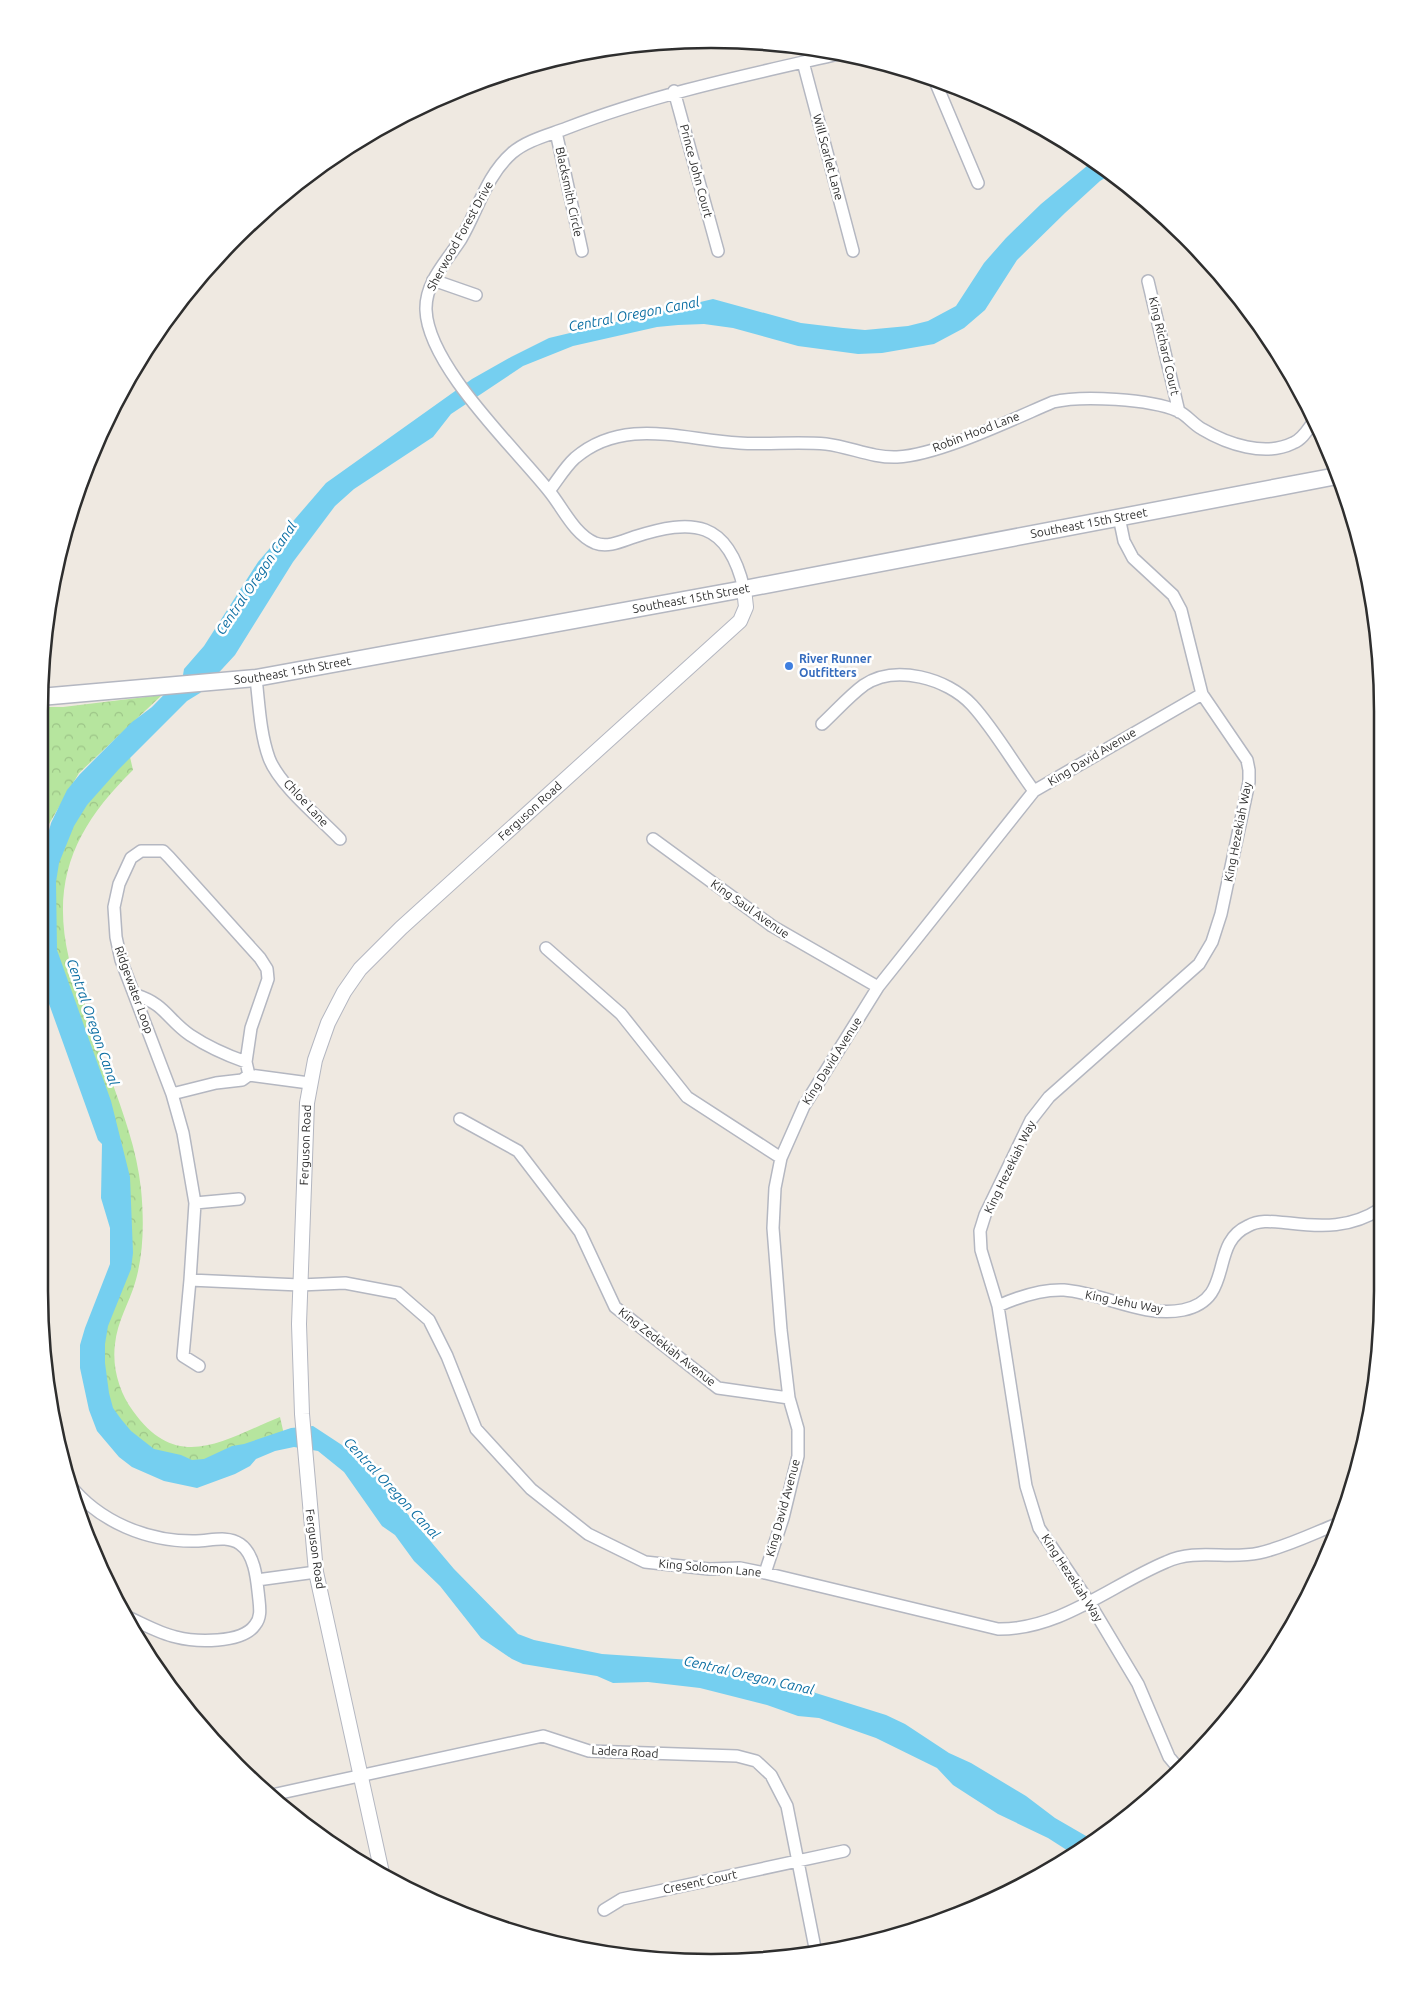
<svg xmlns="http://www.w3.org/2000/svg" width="1421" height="2002" font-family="Ubuntu,sans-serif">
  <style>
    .forest { fill: url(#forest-crowns) }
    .water { fill: #75cff0 }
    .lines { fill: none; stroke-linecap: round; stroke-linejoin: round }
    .minor-casing { stroke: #b4b7c1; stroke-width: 14 }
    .tertiary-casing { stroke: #b4b7c1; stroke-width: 16 }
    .secondary-casing { stroke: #b4b7c1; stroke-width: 19 }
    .minor { stroke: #fff; stroke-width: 11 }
    .tertiary { stroke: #fff; stroke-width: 14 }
    .secondary { stroke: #fff; stroke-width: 16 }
    .shop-dot { fill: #3f7fe0; stroke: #fff; stroke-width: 2 }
    .labels { text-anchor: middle; stroke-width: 5; stroke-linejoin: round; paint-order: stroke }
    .street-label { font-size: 12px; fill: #2e2e2e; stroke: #fff }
    .shop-label { font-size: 12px; font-weight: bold; fill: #366cbe; stroke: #fff; text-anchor: start }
    .water-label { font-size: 14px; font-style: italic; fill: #0d6fa3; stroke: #fff }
    .rim { fill: none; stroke: #2e2e2e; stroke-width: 2.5 }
  </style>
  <defs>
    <pattern id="forest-crowns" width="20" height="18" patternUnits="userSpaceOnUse" patternTransform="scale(1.25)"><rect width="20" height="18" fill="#b6e59e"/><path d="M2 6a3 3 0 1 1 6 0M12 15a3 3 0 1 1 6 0" fill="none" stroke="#9dc588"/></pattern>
  </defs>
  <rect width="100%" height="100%" fill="#efe9e1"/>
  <!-- forest -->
  <path class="forest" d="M 162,695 L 79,773 L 49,824 L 39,862 L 39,707 L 63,707 Z
    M 127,744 L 133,770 C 77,825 50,878 69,959 C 83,998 96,1037 110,1076 C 123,1113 137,1150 141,1189 C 144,1220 144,1253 135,1283 C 129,1303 117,1322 115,1344 C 112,1367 119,1392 133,1411 C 178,1474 223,1440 280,1417 L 285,1439 L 218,1466 L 154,1462 L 98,1394 L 113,1278 L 119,1194 L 48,967 L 49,854 Z"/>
  <!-- water -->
  <path class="water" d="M 1093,161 L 1113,173 L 1100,181 L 1065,213 L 1017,260 L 985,310 L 964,328 L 934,344 L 882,353 L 858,354 L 798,346 L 733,328 L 704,324 L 678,325 L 657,327 L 573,346 L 523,366 L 451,414 L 433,437 L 354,489 L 335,506 L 293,562 L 235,655 L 200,693 L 187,701 L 119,769 L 87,805 L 74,826 L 59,863 L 56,882 L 57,950 L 111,1101 L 130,1177 L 133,1253 L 131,1269 L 108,1326 L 105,1344 L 105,1363 L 109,1393 L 113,1408 L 121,1419 L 131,1431 L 154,1449 L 181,1455 L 192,1460 L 204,1459 L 232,1446 L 244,1444 L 291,1428 L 313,1426 L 348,1449 L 372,1472 L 454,1569 L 518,1634 L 534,1640 L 602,1654 L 691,1660 L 719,1666 L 762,1682 L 803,1689 L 886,1715 L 905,1724 L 949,1753 L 971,1763 L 1026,1796 L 1055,1818 L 1093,1840 L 1073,1854 L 1048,1838 L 998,1814 L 970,1796 L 953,1785 L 937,1768 L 876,1738 L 819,1718 L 798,1716 L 767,1705 L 700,1688 L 648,1682 L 613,1683 L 597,1676 L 523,1664 L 512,1659 L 481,1638 L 440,1586 L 414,1561 L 395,1535 L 382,1526 L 344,1472 L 318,1451 L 294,1447 L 275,1451 L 256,1459 L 250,1466 L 235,1474 L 197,1488 L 164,1481 L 132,1467 L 119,1457 L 97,1431 L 89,1410 L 80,1368 L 80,1345 L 85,1328 L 110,1264 L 110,1228 L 101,1198 L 102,1144 L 98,1140 L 39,976 L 39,868 L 51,823 L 67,790 L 80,774 L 132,722 L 152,707 L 183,675 L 184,669 L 204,646 L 258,562 L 326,483 L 472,379 L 511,357 L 549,338 L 713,299 L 801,323 L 843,328 L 865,330 L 908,326 L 928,321 L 956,306 L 984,263 L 1006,238 L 1041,204 Z"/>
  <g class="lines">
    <defs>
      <path id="minor" d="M 803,62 L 853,251
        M 935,81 L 978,183
        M 674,91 L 718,251
        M 556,132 L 582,251
        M 433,280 L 476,295
        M 1148,281 L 1179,412
        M 549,491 C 557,481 565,467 575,458 C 624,416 683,440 739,443 C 768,445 797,441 826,444 C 851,447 872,458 897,457 C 939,455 1013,419 1053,402 C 1082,395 1150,399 1178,411 C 1187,415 1193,424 1202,429 C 1227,444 1265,457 1293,443 C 1303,439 1308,429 1314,421
        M 1119,517 L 1124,541 L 1133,558 L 1173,595 L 1181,610 L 1202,694 L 1247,760 L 1249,770 L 1249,782 L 1221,914 L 1212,942 L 1199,964 L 1049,1097 L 1031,1120 L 985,1215 L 980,1231 L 981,1250 L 998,1306 L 1026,1486 L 1039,1528 L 1089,1602 L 1138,1684 L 1169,1757 L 1179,1769
        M 744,589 C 728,520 693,518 634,537 C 622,541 608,548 595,543 C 574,534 563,508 549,491 C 514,447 428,366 426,310 C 425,282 447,261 461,239 C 478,210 486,176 512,153 C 527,140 549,135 567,128 C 655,94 747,75 839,54
        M 256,678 C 259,704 260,733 269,758 C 279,785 320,818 340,839
        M 822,724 C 835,712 849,696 864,685 C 895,664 947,678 972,705 C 994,729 1014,764 1034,791
        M 653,839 L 772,926 L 878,987
        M 546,948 L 621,1014 L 687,1097 L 781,1158
        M 136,995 C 165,1004 168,1020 190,1035 C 208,1047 226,1055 246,1062
        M 249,1075 L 246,1062 L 251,1028 L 268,979 L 267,969 L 260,958 L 169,857 L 163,851 L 141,851 L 131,858 L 119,884 L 114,907 L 116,937 L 121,960 L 172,1094 L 183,1133 L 195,1203 L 190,1280 L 300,1285 L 345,1283 L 398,1293 L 429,1320 L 447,1356 L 476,1429 L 531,1489 L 588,1534 L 645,1562 L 709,1569 L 740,1568 L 765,1573 L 998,1629 C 1060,1630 1111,1585 1166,1562 C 1196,1548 1228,1560 1259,1553 C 1286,1547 1312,1534 1337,1524
        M 172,1094 L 216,1083 L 242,1080 L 249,1075 L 309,1083
        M 460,1119 L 518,1151 L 580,1232 L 615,1307 L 718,1388 L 789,1398
        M 195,1203 L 239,1199
        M 190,1280 L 183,1356 L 199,1366
        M 998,1306 C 1018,1297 1041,1289 1064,1290 C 1103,1293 1143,1318 1183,1310 C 1236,1299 1208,1244 1248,1226 C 1261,1219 1275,1222 1289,1223 C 1322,1227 1351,1228 1380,1209
        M 69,1484 C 99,1522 148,1542 196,1541 C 210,1541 227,1535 240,1544 C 256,1555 257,1583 259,1600 C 260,1609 261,1618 255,1625 C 242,1644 195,1642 176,1637 C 158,1633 140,1622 123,1615
        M 765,1573 L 783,1518 L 798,1456 L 798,1429 L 789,1398 L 781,1330 L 773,1228 L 775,1188 L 781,1158 L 804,1106 L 878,987 L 1034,791 L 1202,694
        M 257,1580 L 316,1572
        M 267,1796 L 543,1736 L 589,1751 L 737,1756 L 756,1761 L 771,1775 L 787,1806 L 816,1953
        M 604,1910 L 622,1899 L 844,1851"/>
      <g id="tertiary">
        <path id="s1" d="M 382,1873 L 316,1572 L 302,1414 L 299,1324 L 307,1103 L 315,1060 L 328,1023 L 344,992 L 360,969 L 401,928 L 740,621 L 746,607 L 744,589"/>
      </g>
      <g id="secondary">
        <path id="s2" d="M 40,697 L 256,678 L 744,589 L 1337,476"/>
      </g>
    </defs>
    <!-- minor casing -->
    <use href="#minor" class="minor-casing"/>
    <!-- tertiary casing -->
    <use href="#tertiary" class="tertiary-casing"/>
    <!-- secondary casing -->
    <use href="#secondary" class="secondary-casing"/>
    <!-- minor -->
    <use href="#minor" class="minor"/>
    <!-- tertiary -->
    <use href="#tertiary" class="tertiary"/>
    <!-- secondary -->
    <use href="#secondary" class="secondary"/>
  </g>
  <!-- markers -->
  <circle class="shop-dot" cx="789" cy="666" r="5"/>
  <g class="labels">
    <!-- street labels -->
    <g class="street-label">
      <text transform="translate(828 157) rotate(75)" y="4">Will Scarlet Lane</text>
      <text transform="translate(696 171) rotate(75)" y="4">Prince John Court</text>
      <text transform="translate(569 192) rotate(78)" y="4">Blacksmith Circle</text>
      <text transform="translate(460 236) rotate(-61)" y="4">Sherwood Forest Drive</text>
      <text transform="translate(1164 346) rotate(77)" y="4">King Richard Court</text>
      <text transform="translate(976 432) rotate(-21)" y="4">Robin Hood Lane</text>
      <text dy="4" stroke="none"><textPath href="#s2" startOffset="1064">Southeast 15th Street</textPath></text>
      <text dy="4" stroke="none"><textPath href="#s2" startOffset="659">Southeast 15th Street</textPath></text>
      <text dy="4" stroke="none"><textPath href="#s2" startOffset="254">Southeast 15th Street</textPath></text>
      <text transform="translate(1092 757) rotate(-31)" y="4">King David Avenue</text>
      <text transform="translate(306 803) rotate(47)" y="4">Chloe Lane</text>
      <text dy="4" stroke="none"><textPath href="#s1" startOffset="1156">Ferguson Road</textPath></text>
      <text transform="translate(1238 832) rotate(-79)" y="4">King Hezekiah Way</text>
      <text transform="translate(750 909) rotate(35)" y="4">King Saul Avenue</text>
      <text transform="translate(134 990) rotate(70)" y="4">Ridgewater Loop</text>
      <text transform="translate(832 1061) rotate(-58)" y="4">King David Avenue</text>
      <text dy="4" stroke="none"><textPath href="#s1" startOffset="736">Ferguson Road</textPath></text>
      <text transform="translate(1010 1167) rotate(-64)" y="4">King Hezekiah Way</text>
      <text transform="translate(1124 1302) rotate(11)" y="4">King Jehu Way</text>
      <text transform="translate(667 1347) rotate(38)" y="4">King Zedekiah Avenue</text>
      <text transform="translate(783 1508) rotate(-75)" y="4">King David Avenue</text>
      <text transform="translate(315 1549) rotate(82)" y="4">Ferguson Road</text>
      <text transform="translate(710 1568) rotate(5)" y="4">King Solomon Lane</text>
      <text transform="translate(1072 1578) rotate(57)" y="4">King Hezekiah Way</text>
      <text transform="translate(625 1752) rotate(3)" y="4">Ladera Road</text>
      <text transform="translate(700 1882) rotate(-12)" y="4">Cresent Court</text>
    </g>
    <!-- shop labels -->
    <g class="shop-label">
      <text x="799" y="663">River Runner<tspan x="799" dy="14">Outfitters</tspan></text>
    </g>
    <!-- water labels -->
    <g class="water-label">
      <text transform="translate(634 314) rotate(-11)" y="5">Central Oregon Canal</text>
      <text transform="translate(256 578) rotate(-56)" y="5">Central Oregon Canal</text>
      <text transform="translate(93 1022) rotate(71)" y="5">Central Oregon Canal</text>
      <text transform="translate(392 1488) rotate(47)" y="5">Central Oregon Canal</text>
      <text transform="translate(749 1675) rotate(13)" y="5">Central Oregon Canal</text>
    </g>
  </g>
  <!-- crop -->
  <path d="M0 0H1421V2002H0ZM711 48H711A663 663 0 0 1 1374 711V1291A663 663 0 0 1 711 1954H711A663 663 0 0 1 48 1291V711A663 663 0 0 1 711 48Z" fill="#fff" fill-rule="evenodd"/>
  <path class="rim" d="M711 48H711A663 663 0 0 1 1374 711V1291A663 663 0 0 1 711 1954H711A663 663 0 0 1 48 1291V711A663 663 0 0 1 711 48Z"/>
</svg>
